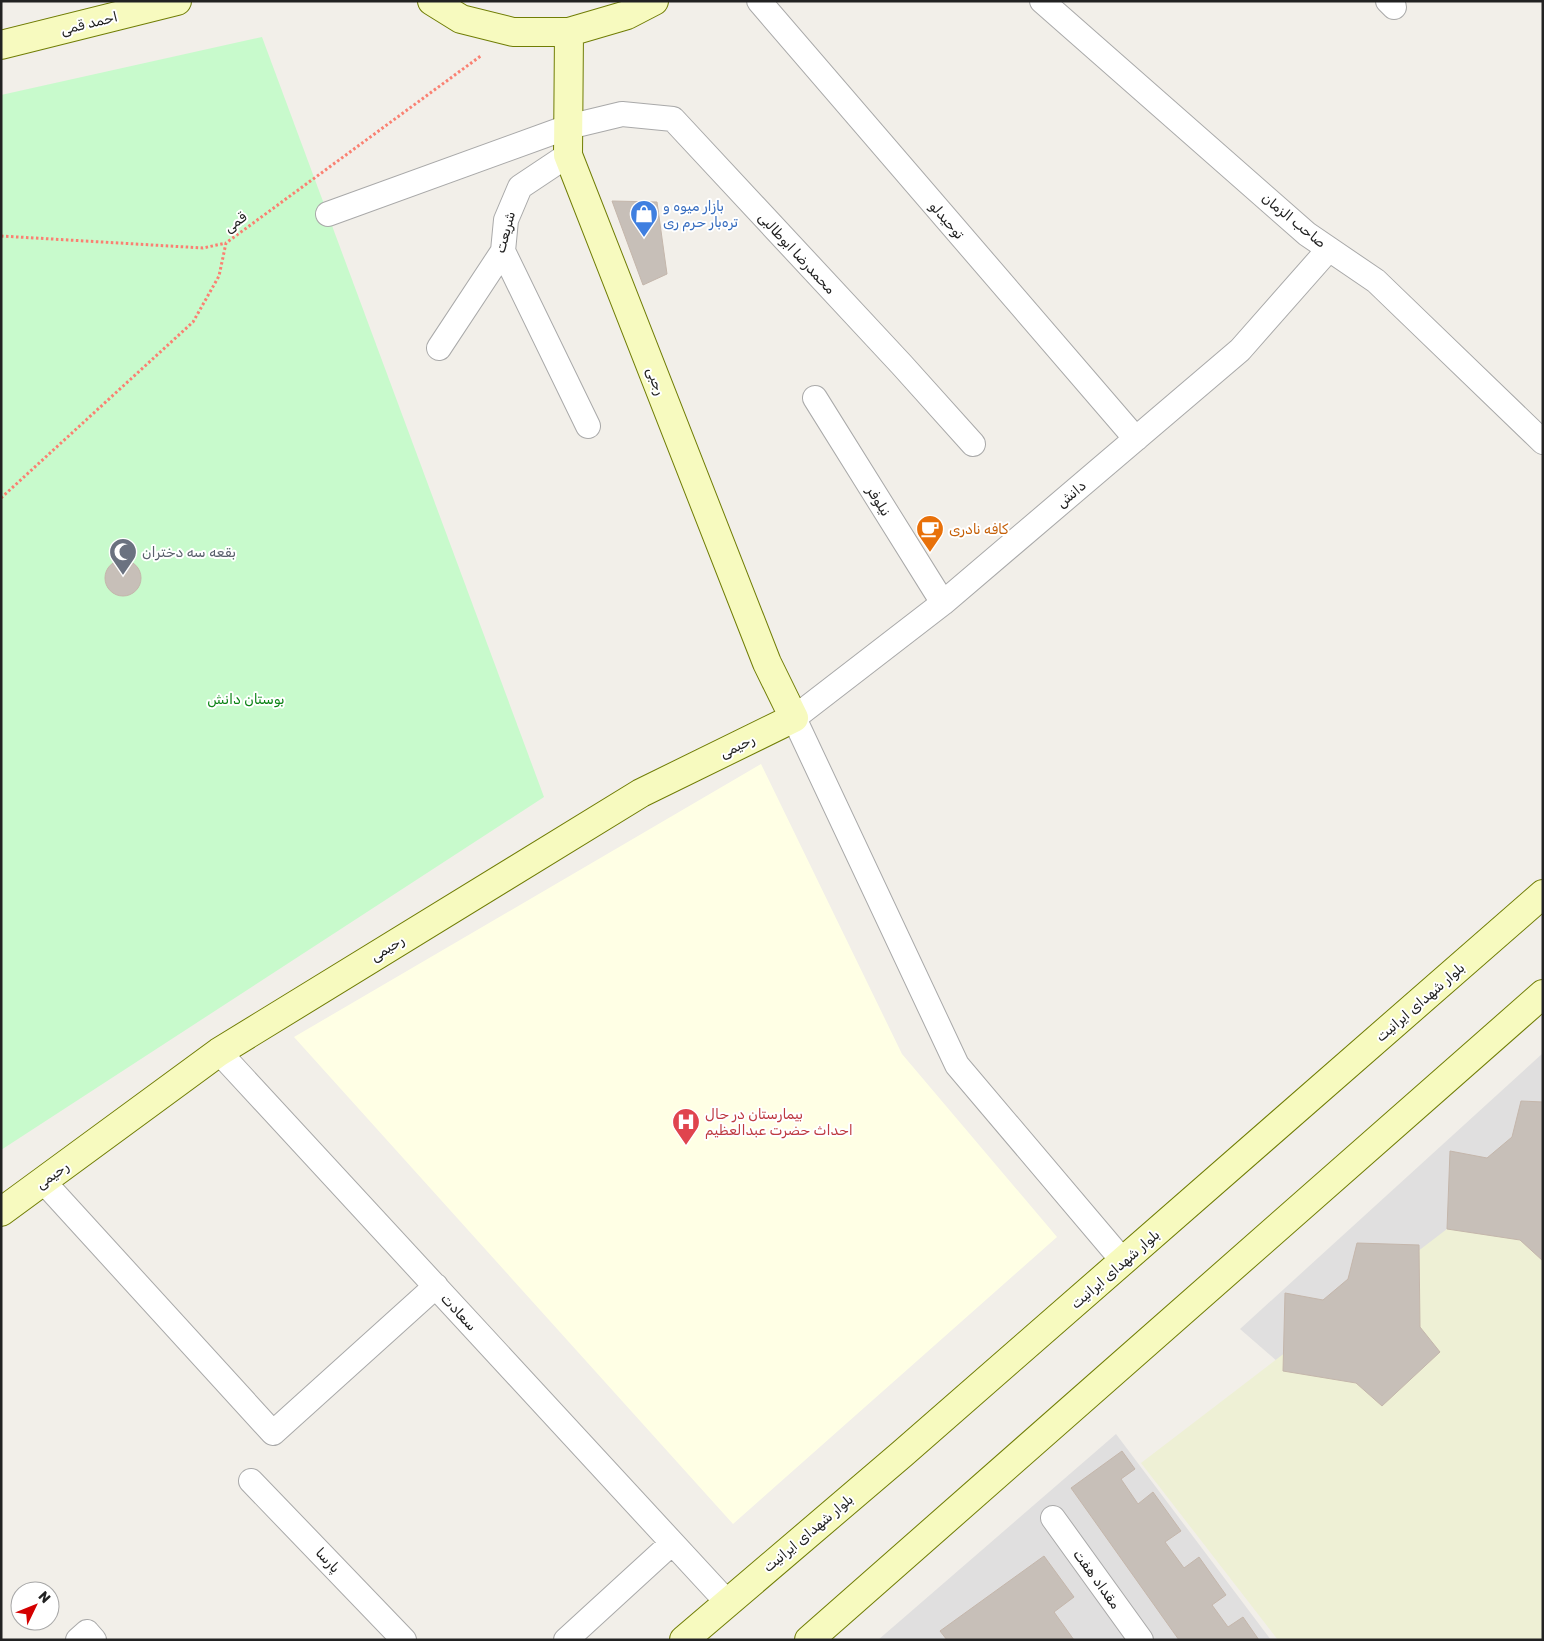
<svg xmlns="http://www.w3.org/2000/svg" width="1544" height="1641" font-family="Rubik,Vazirmatn,sans-serif">
  <style>
    .residential { fill: #e0dfdf }
    .education { fill: #ffffe5 }
    .farmland { fill: #eef0d5 }
    .park { fill: #c8facc }
    .building { fill: #c7bfb8; stroke: #c4b6ab }
    .lines { fill: none; stroke-linecap: round; stroke-linejoin: round }
    .street-casing { stroke: #a9a9a9; stroke-width: 26 }
    .secondary-casing { stroke: #707d05; stroke-width: 30 }
    .path { stroke: #fa8072; stroke-width: 3; stroke-dasharray: 2.5 2.5; stroke-linecap: butt }
    .street { stroke: #fff; stroke-width: 24 }
    .secondary { stroke: #f7fabf; stroke-width: 28 }
    .labels { text-anchor: middle; stroke-width: 4; stroke-linejoin: round; paint-order: stroke }
    .street-label { font-size: 14px; fill: #222; stroke: #fff }
    .shop-label { font-size: 14px; fill: #366cbe; stroke: #fff; text-anchor: start }
    .food-label { font-size: 14px; fill: #c56008; stroke: #fff; text-anchor: start }
    .worship-label { font-size: 14px; fill: #5b616d; stroke: #fff; text-anchor: start }
    .park-label { font-size: 14px; fill: #0c8416; stroke: #fff }
    .health-label { font-size: 14px; fill: #be3a42; stroke: #fff; text-anchor: start }
  </style>
  <rect width="100%" height="100%" fill="#f2efe9"/>
  <!-- residential -->
  <path class="residential" d="M 1543,1053 L 1543,1332 L 1368,1440 L 1240,1329 Z
    M 1116,1434 L 1271,1640 L 878,1640 Z"/>
  <!-- education -->
  <path class="education" d="M 761,764 L 902,1054 L 1057,1237 L 733,1524 L 294,1037 Z"/>
  <!-- farmland -->
  <path class="farmland" d="M 1543,1140 L 1543,1640 L 1278,1640 L 1141,1463 L 1447,1229 Z"/>
  <!-- park -->
  <path class="park" d="M 262,37 L 544,797 L 1,1150 L 1,95 Z"/>
  <!-- building -->
  <path class="building" d="M 612,201 L 657,202 L 667,274 L 643,285 Z
    M105 578a18 18 0 1 1 36 0a18 18 0 1 1-36 0Z
    M 1521,1101 L 1543,1102 L 1543,1261 L 1520,1240 L 1447,1229 L 1450,1151 L 1487,1158 L 1512,1137 Z
    M 1357,1243 L 1419,1245 L 1420,1327 L 1440,1352 L 1382,1406 L 1356,1383 L 1283,1371 L 1285,1293 L 1323,1300 L 1348,1279 Z
    M 1122,1451 L 1135,1469 L 1121,1479 L 1138,1504 L 1153,1492 L 1181,1531 L 1165,1542 L 1184,1568 L 1199,1557 L 1226,1595 L 1212,1605 L 1228,1627 L 1243,1617 L 1259,1640 L 1179,1640 L 1071,1488 Z
    M 1044,1556 L 1074,1597 L 1054,1612 L 1074,1640 L 947,1640 L 940,1631 Z"/>
  <g class="lines">
    <defs>
      <path id="street" d="M 759,1 L 1136,439
        M 1042,1 L 1307,234 L 1376,281 L 1543,442
        M 1388,1 L 1394,7
        M 328,214 L 568,127 L 622,114 L 673,119 L 902,365 L 973,444
        M 503,251 L 588,426
        M 439,348 L 503,251 L 506,220 L 520,187 L 568,155
        M 815,398 L 943,603
        M 219,1052 L 727,1602
        M 43,1181 L 273,1433 L 436,1286
        M 1123,1261 L 957,1065 L 794,718 L 943,603 L 1240,350 L 1329,249
        M 251,1481 L 404,1640
        M 1053,1518 L 1141,1640
        M 78,1640 L 87,1632 L 94,1640
        M 566,1640 L 672,1543"/>
      <path id="secondary" d="M 432,1 L 461,19 L 513,32 L 569,32 L 627,15 L 654,1
        M 1,45 L 177,1
        M 1,1212 L 219,1052 L 641,793 L 794,718 L 767,663 L 568,155 L 569,32
        M 684,1640 L 902,1454 L 1543,894
        M 809,1640 L 1543,994"/>
    </defs>
    <!-- street casing -->
    <use href="#street" class="street-casing"/>
    <!-- secondary casing -->
    <use href="#secondary" class="secondary-casing"/>
    <!-- path -->
    <path class="path" d="M 1,236 L 203,248 L 226,243
      M 1,498 L 193,322 L 219,276 L 226,243 L 482,55"/>
    <!-- street -->
    <use href="#street" class="street"/>
    <!-- secondary -->
    <use href="#secondary" class="secondary"/>
  </g>
  <!-- icons -->
  <defs>
    <symbol id="shop-pin" viewBox="-11 -11 22 30"><path d="M0 17L-7.5 6A9.5 9.5 0 1 1 7.5 6Z" fill="#3f7fe0" stroke="#fff"/><path d="M-5-2.5h2.3a2.7 3.5 0 0 1 5.4 0H5L5.5 6h-11ZM-1.5-2.5h3a1.5 2.3 0 0 0-3 0Z" fill="#fff"/></symbol>
    <symbol id="cafe-pin" viewBox="-11 -11 22 30"><path d="M0 17L-7.5 6A9.5 9.5 0 1 1 7.5 6Z" fill="#e8710a" stroke="#fff"/><path d="M-5.5-4.5H6V0H3Q3 3.5 0 3.5H-2.5Q-5.5 3.5-5.5 0ZM3-3.2v2h1.7v-2ZM-6 4.5H4V6H-6Z" fill="#fff"/></symbol>
    <symbol id="mosque-pin" viewBox="-11 -11 22 30"><path d="M0 17L-7.5 6A9.5 9.5 0 1 1 7.5 6Z" fill="#6b7280" stroke="#fff"/><path d="M3.5-4.9A6 6 0 1 0 3.5 4.9A5 5 0 1 1 3.5-4.9Z" fill="#fff"/></symbol>
    <symbol id="hospital-pin" viewBox="-11 -11 22 30"><path d="M0 17L-7.5 6A9.5 9.5 0 1 1 7.5 6Z" fill="#e0444e" stroke="#fff"/><path d="M-5-5h3v3.5h4V-5h3V5h-3V1.5h-4V5h-3Z" fill="#fff"/></symbol>
  </defs>
  <g fill-rule="evenodd">
    <use href="#shop-pin" x="628" y="198" width="32" height="43"/>
    <use href="#cafe-pin" x="914" y="513" width="32" height="43"/>
    <use href="#mosque-pin" x="107" y="536" width="32" height="43"/>
    <use href="#hospital-pin" x="670" y="1106" width="32" height="43"/>
  </g>
  <g class="labels">
    <!-- street labels -->
    <g class="street-label">
      <text transform="translate(89 23) rotate(-14)" y="5">احمد قمی</text>
      <text transform="translate(947 220) rotate(49)" y="5">توحیدلو</text>
      <text transform="translate(1294 220) rotate(39)" y="5">صاحب الزمان</text>
      <text transform="translate(235 222) rotate(-36)" y="5">قمی</text>
      <text transform="translate(505 232) rotate(-75)" y="5">شریعت</text>
      <text transform="translate(797 253) rotate(47)" y="5">محمدرضا ابوطالبی</text>
      <text transform="translate(656 381) rotate(69)" y="5">رجبی</text>
      <text transform="translate(1071 494) rotate(-40)" y="5">دانش</text>
      <text transform="translate(879 501) rotate(58)" y="5">نیلوفر</text>
      <text transform="translate(737 746) rotate(-26)" y="5">رحیمی</text>
      <text transform="translate(387 948) rotate(-32)" y="5">رحیمی</text>
      <text transform="translate(1420 1002) rotate(-41)" y="5">بلوار شهدای ایرانیت</text>
      <text transform="translate(52 1175) rotate(-36)" y="5">رحیمی</text>
      <text transform="translate(1115 1269) rotate(-41)" y="5">بلوار شهدای ایرانیت</text>
      <text transform="translate(459 1312) rotate(47)" y="5">سعادت</text>
      <text transform="translate(808 1533) rotate(-40)" y="5">بلوار شهدای ایرانیت</text>
      <text transform="translate(328 1560) rotate(46)" y="5">پارسا</text>
      <text transform="translate(1097 1579) rotate(54)" y="5">مقداد هفت</text>
    </g>
    <!-- shop labels -->
    <g class="shop-label">
      <text x="663" y="211">بازار میوه و<tspan x="663" dy="16">تره‌بار حرم ری</tspan></text>
    </g>
    <!-- food labels -->
    <g class="food-label">
      <text x="949" y="534">کافه نادری</text>
    </g>
    <!-- worship labels -->
    <g class="worship-label">
      <text x="142" y="557">بقعه سه دختران</text>
    </g>
    <!-- park labels -->
    <g class="park-label">
      <text x="246" y="704">بوستان دانش</text>
    </g>
    <!-- health labels -->
    <g class="health-label">
      <text x="705" y="1119">بیمارستان در حال<tspan x="705" dy="16">احداث حضرت عبدالعظیم</tspan></text>
    </g>
  </g>
  <!-- border -->
  <rect width="1544" height="1641" fill="none" stroke="#222222" stroke-width="5"/>
  <!-- north arrow -->
  <g transform="translate(35 1606) rotate(47)"><circle r="24" fill="#ffffff" stroke="#a7a7a7"/>
  <path d="M0-4L9 19L0 12L-9 19Z" fill="#d40000"/>
  <text y="-8" font-size="14" font-weight="bold" text-anchor="middle" fill="#222222">N</text>
  </g>
</svg>
